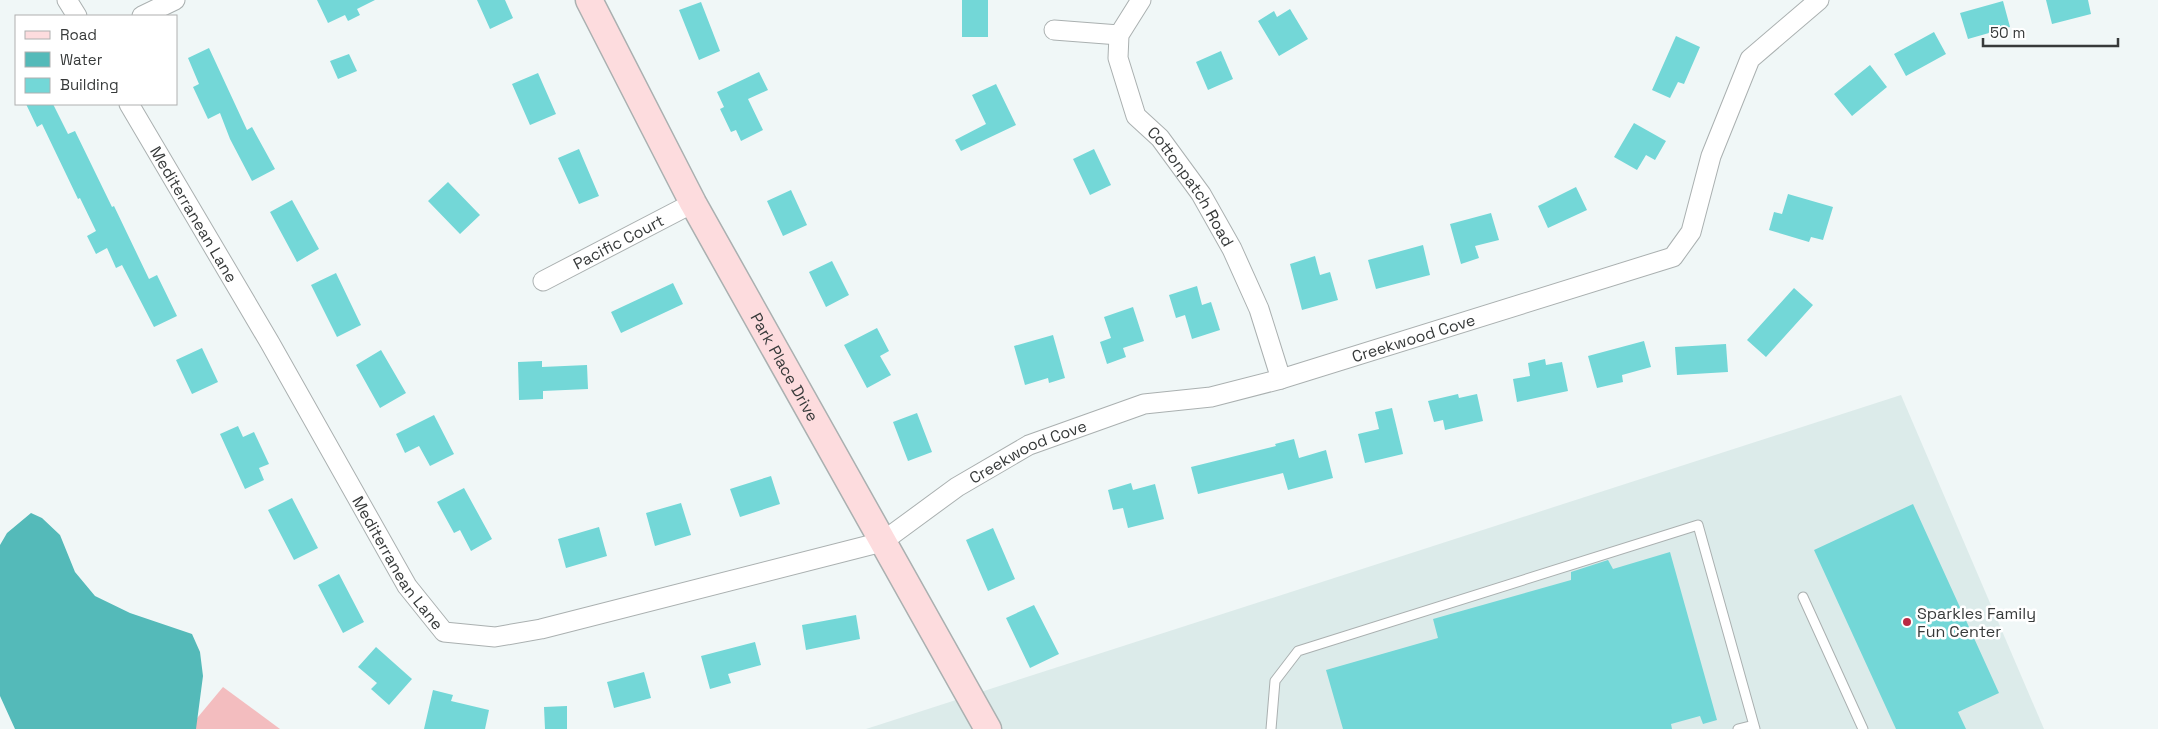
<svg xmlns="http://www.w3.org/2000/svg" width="2158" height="729" font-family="'Space Grotesk',sans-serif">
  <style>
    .built { fill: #dcebea }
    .green { fill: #f3bdbf }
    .water { fill: #54bab9 }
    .building { fill: #73d7d7 }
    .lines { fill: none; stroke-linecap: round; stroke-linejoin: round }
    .lane-casing { stroke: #aab0b0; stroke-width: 11 }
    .street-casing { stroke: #aab0b0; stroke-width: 21 }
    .secondary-casing { stroke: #aab0b0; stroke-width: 29 }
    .lane { stroke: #fff; stroke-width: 9 }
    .street { stroke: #fff; stroke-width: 19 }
    .secondary { stroke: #fddcde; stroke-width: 26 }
    .poi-dot { fill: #ba2943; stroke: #fff; stroke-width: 2 }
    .labels { text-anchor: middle; stroke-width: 5; stroke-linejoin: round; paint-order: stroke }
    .street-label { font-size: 16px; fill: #373a3a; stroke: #fff }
    .poi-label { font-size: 16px; fill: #373a3a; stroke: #fff; text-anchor: start }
  </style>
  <rect width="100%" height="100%" fill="#f0f7f7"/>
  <!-- built -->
  <path class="built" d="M 1901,395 L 2044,729 L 866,729 Z"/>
  <!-- green -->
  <path class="green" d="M 223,687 L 280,729 L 188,729 Z"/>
  <!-- water -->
  <path class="water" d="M 31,513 L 42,518 L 60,535 L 75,572 L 95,596 L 130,613 L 192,634 L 200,652 L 203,676 L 196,729 L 15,729 L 0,696 L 0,545 L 7,533 Z"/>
  <!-- building -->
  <path class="building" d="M 317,0 L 375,0 L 357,9 L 360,15 L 348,21 L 345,15 L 328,23 Z
    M 477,0 L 505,0 L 513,18 L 490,29 Z
    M 962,0 L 988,0 L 988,37 L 962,37 Z
    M 2046,0 L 2088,0 L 2091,14 L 2052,24 Z
    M 2003,1 L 2010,27 L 1968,39 L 1960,13 Z
    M 701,2 L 720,51 L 699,60 L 679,10 Z
    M 1290,9 L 1308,39 L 1279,56 L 1258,21 L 1274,11 L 1277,17 Z
    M 1934,32 L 1946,54 L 1906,76 L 1894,54 Z
    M 1676,36 L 1700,47 L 1684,84 L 1678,82 L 1670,98 L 1652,90 Z
    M 209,48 L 247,130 L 252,127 L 275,169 L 252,181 L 230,139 L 220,113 L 208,119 L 193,87 L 199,84 L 188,58 Z
    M 1221,51 L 1233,79 L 1208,90 L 1196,62 Z
    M 349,54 L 357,71 L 338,79 L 330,61 Z
    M 1870,65 L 1887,87 L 1852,116 L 1834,94 Z
    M 759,72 L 768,90 L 748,99 L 763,130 L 741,141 L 736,130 L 731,132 L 720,109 L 724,107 L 717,92 Z
    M 538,73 L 556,114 L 530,125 L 512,84 Z
    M 996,84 L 1016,125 L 961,151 L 955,140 L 986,124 L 972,95 Z
    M 26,104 L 53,104 L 68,134 L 75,131 L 112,207 L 114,206 L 149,279 L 157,275 L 177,316 L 154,327 L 122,265 L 116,268 L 107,248 L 96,254 L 87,236 L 96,231 L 80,198 L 78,199 L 42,124 L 37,127 Z
    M 1634,123 L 1666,141 L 1655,160 L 1646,155 L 1637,170 L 1614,157 Z
    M 579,149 L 599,196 L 579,204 L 558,158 Z
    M 1094,149 L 1111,185 L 1090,195 L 1073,159 Z
    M 448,182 L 480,215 L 460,234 L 428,201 Z
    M 1576,187 L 1587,210 L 1548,228 L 1538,206 Z
    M 791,190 L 807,225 L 783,236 L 767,201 Z
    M 1788,194 L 1833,207 L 1823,240 L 1811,237 L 1809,242 L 1769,230 L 1774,212 L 1782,214 Z
    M 292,200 L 319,249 L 297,262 L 270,212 Z
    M 1491,213 L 1499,240 L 1475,246 L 1479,258 L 1461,264 L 1450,224 Z
    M 1423,245 L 1430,275 L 1376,289 L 1368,260 Z
    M 1315,256 L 1320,275 L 1330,272 L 1338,300 L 1302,310 L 1290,264 Z
    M 832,261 L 849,295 L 826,307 L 809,272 Z
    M 336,273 L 361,325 L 337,337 L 311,285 Z
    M 673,283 L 683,304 L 621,333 L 611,312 Z
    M 1197,286 L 1202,305 L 1211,302 L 1220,330 L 1192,339 L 1185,315 L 1176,318 L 1169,295 Z
    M 1794,288 L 1813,305 L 1766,357 L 1747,340 Z
    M 1133,307 L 1144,341 L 1123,348 L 1126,357 L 1107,364 L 1100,342 L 1111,338 L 1104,317 Z
    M 877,328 L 889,351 L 880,356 L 891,375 L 867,388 L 844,345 Z
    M 1053,335 L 1065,378 L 1049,383 L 1048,378 L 1025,385 L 1014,346 Z
    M 1644,341 L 1651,367 L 1622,375 L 1623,382 L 1597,388 L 1588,356 Z
    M 1726,344 L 1728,372 L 1677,375 L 1675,347 Z
    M 202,348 L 218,382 L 192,394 L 176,360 Z
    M 381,350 L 406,393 L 380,408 L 356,365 Z
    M 1545,359 L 1546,365 L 1562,362 L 1568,391 L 1517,402 L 1513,379 L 1530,376 L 1528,363 Z
    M 542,361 L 542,367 L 587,365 L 588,389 L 543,391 L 543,399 L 519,400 L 518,362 Z
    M 1458,394 L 1459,398 L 1477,394 L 1483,421 L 1445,430 L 1443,420 L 1434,422 L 1428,401 Z
    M 1392,408 L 1403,454 L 1365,463 L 1358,434 L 1379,429 L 1375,412 Z
    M 917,413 L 932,452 L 908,461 L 893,422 Z
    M 434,415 L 454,454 L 430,466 L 419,446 L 405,453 L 396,434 Z
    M 238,426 L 243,437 L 254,432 L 269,464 L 259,468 L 264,480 L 245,489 L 220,434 Z
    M 1294,439 L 1299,458 L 1326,450 L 1333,478 L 1288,490 L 1283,473 L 1198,494 L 1191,467 L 1276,446 L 1275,444 Z
    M 771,476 L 780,504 L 740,517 L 730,489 Z
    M 1131,483 L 1133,490 L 1155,484 L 1164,519 L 1128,528 L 1123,508 L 1113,510 L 1108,490 Z
    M 464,488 L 492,539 L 471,551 L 460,530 L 454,533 L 437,502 Z
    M 292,498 L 318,548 L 294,560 L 268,510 Z
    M 681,503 L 691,535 L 655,546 L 646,513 Z
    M 1913,504 L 1999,693 L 1958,712 L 1966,729 L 1896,729 L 1814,550 Z
    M 599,527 L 607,556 L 566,568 L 558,539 Z
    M 993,528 L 1015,579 L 988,591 L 966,540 Z
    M 1670,552 L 1717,720 L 1703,724 L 1700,716 L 1671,724 L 1672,729 L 1343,729 L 1326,670 L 1438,638 L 1433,619 L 1571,580 L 1571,572 L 1608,560 L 1613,569 Z
    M 339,574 L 364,622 L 343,633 L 318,585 Z
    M 1034,605 L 1059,654 L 1030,668 L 1006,618 Z
    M 856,615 L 860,639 L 806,650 L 802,625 Z
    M 755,642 L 761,665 L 728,674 L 731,683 L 710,689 L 701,656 Z
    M 376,647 L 412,679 L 389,705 L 371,689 L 377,683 L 358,667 Z
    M 644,672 L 651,698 L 614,708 L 607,682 Z
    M 433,690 L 453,695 L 451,701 L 489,710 L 485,729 L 424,729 Z
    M 567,706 L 567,729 L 545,729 L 544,707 Z"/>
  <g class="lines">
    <defs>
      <path id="lane" d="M 1803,597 L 1863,729
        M 1271,729 L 1275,681 L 1298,651 L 1698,525 L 1755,729
        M 1738,729 L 1754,725"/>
      <g id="street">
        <path d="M 67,0 L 77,16"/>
        <path id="s1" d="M 1141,0 L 1119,35 L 1118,58 L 1136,116 L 1160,138 L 1201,194 L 1232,249 L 1259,309 L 1281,379"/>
        <path d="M 142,16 L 175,0"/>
        <path d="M 1054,30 L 1119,35"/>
        <path id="s2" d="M 129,104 L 270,343 L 407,586 L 444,632 L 495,637 L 541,629 L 882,542 L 957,487 L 1029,445 L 1144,404 L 1211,397 L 1281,379 L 1673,257 L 1691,232 L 1711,156 L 1750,59 L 1819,0"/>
        <path id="s3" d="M 543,281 L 693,203"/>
      </g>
      <g id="secondary">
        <path id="s4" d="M 589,0 L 693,203 L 988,729"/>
      </g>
    </defs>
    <!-- lane casing -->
    <use href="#lane" class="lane-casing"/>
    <!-- street casing -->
    <use href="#street" class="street-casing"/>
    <!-- secondary casing -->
    <use href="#secondary" class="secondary-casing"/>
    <!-- lane -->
    <use href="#lane" class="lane"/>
    <!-- street -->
    <use href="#street" class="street"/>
    <!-- secondary -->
    <use href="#secondary" class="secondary"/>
  </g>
  <!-- markers -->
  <circle class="poi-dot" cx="1907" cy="622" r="5"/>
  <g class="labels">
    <!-- street labels -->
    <g class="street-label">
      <text dy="6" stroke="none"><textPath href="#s1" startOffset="215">Cottonpatch Road</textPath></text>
      <text dy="6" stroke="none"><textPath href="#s2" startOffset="128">Mediterranean Lane</textPath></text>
      <text dy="6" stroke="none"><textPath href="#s3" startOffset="85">Pacific Court</textPath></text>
      <text dy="6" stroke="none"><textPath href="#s2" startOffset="1642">Creekwood Cove</textPath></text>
      <text dy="6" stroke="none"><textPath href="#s4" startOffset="416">Park Place Drive</textPath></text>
      <text dy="6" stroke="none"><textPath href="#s2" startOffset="1238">Creekwood Cove</textPath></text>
      <text dy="6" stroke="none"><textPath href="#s2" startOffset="532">Mediterranean Lane</textPath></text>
    </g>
    <!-- poi labels -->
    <g class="poi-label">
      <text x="1917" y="619">Sparkles Family<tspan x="1917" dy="18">Fun Center</tspan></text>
    </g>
  </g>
  <!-- legend -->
  <rect x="15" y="15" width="162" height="90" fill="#ffffff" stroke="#afb0b0"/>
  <rect x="25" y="31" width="25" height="8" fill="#fddcde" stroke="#afb0b0"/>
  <text x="60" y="40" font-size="15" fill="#373a3a">Road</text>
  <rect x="25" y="52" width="25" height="15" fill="#54bab9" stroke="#afb0b0"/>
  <text x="60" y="65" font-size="15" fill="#373a3a">Water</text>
  <rect x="25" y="78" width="25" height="15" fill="#73d7d7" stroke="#afb0b0"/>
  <text x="60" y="90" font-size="15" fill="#373a3a">Building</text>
  <!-- scale -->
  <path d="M1983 38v8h135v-8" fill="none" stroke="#373a3a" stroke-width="2.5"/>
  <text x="1990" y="38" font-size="15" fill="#373a3a" stroke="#ffffff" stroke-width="4" paint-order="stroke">50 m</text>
</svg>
